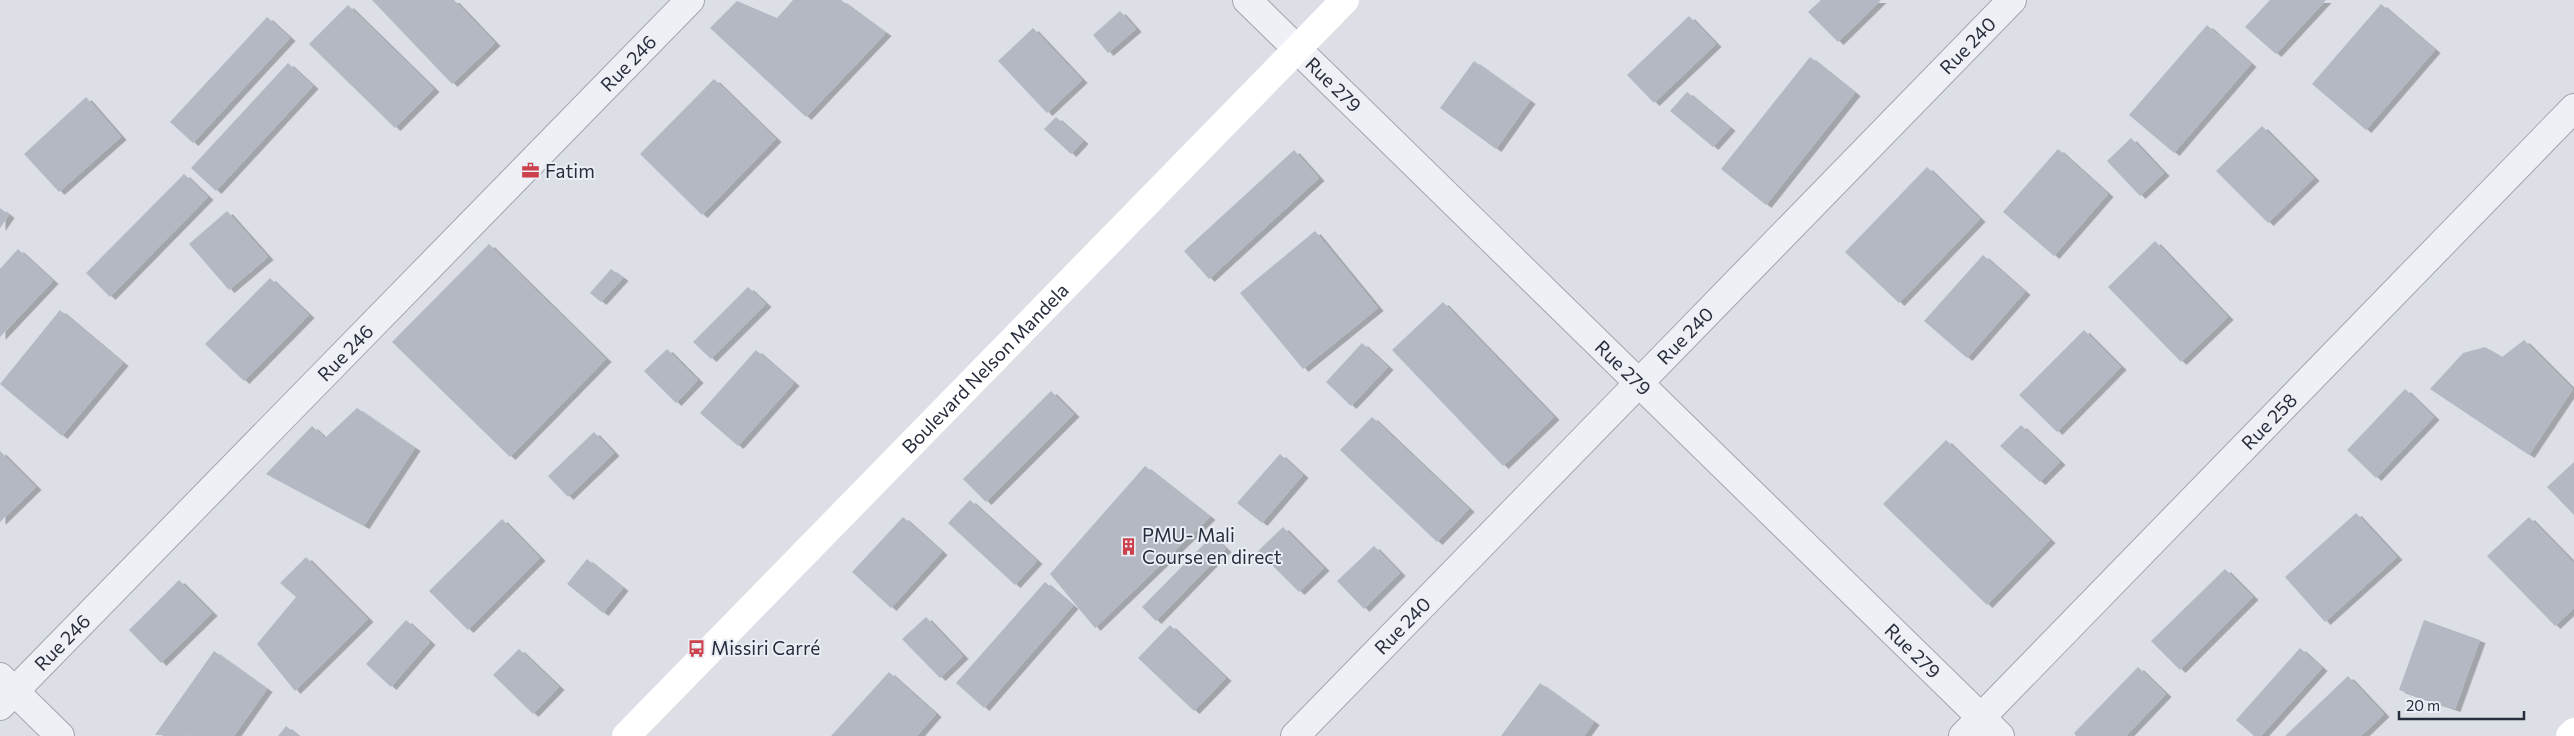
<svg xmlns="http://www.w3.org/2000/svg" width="2574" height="736" font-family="Commissioner,sans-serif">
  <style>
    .building { fill: #b4b8c3; filter: url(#shadow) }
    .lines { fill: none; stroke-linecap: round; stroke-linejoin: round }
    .street-casing { stroke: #a2a6b0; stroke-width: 30 }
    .street { stroke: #eff0f5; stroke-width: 28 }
    .secondary { stroke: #fff; stroke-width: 28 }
    .labels { text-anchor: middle; stroke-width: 4; stroke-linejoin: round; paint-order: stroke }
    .street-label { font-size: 19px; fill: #262d3c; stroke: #ebeef4 }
    .poi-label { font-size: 19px; fill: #262d3c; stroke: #ebeef4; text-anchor: start }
  </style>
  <defs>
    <filter id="shadow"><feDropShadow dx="5.5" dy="3" stdDeviation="0" flood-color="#0004"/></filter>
  </defs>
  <rect width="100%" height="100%" fill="#dcdfe6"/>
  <!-- building -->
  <path class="building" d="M 372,0 L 454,0 L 495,43 L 452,84 Z
    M 793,0 L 841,0 L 886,33 L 806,117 L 710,28 L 737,1 L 777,18 Z
    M 1821,0 L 1881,0 L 1838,42 L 1808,12 Z
    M 2270,0 L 2326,0 L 2276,54 L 2245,27 Z
    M 2381,4 L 2435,50 L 2366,130 L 2312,84 Z
    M 348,5 L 434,89 L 395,128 L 309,44 Z
    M 1120,11 L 1136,29 L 1108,53 L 1093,35 Z
    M 1689,16 L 1716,44 L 1654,103 L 1627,75 Z
    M 267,17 L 290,38 L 193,143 L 170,122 Z
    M 2207,25 L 2251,64 L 2174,153 L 2129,115 Z
    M 1033,28 L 1082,80 L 1047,113 L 998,61 Z
    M 1810,57 L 1855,93 L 1766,205 L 1721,169 Z
    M 1474,61 L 1530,101 L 1496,149 L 1440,108 Z
    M 288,63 L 313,86 L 216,191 L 191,168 Z
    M 714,79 L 776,139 L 702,215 L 640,154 Z
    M 1687,92 L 1730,128 L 1713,147 L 1670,111 Z
    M 86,97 L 121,137 L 59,192 L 24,154 Z
    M 1056,117 L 1083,141 L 1071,154 L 1044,129 Z
    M 2262,126 L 2314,178 L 2268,223 L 2216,171 Z
    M 2131,138 L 2164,173 L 2140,196 L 2107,161 Z
    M 2058,149 L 2108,194 L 2054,256 L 2003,212 Z
    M 1294,150 L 1319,178 L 1209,279 L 1184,251 Z
    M 1927,167 L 1980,219 L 1899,303 L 1845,252 Z
    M 184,174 L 208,197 L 110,297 L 86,273 Z
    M 0,208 L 9,215 L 0,228 Z
    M 227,211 L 268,257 L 229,290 L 189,244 Z
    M 1315,231 L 1378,308 L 1303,369 L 1240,293 Z
    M 2155,241 L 2228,317 L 2181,362 L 2108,287 Z
    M 489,244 L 606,359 L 510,457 L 392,342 Z
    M 18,249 L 53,281 L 0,337 L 0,269 Z
    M 1983,255 L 2025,292 L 1967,358 L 1924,321 Z
    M 611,269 L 623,278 L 601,302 L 590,293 Z
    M 270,278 L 309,315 L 244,381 L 205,344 Z
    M 748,287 L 766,304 L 711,359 L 693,342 Z
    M 1443,302 L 1554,417 L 1503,466 L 1392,350 Z
    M 60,310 L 123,363 L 62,436 L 0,384 Z
    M 2084,330 L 2121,367 L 2057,432 L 2019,395 Z
    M 2524,340 L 2573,389 L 2529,455 L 2430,389 L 2463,353 L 2485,347 L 2502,357 Z
    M 1362,343 L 1388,367 L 1351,406 L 1326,382 Z
    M 667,349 L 698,380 L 676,403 L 644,371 Z
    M 756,350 L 794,383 L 738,446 L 700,413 Z
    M 2405,389 L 2434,417 L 2376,478 L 2347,450 Z
    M 1051,391 L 1074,414 L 986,502 L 963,479 Z
    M 357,408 L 415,448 L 364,526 L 266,474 L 312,426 L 325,438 Z
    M 1372,417 L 1469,509 L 1437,542 L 1340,450 Z
    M 2021,425 L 2060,462 L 2040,482 L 2000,446 Z
    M 594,432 L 614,453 L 568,497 L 548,476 Z
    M 1946,440 L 2050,540 L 1987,605 L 1883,504 Z
    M 0,451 L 36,487 L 0,522 Z
    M 1280,454 L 1303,475 L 1262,523 L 1237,503 Z
    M 2574,462 L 2574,515 L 2547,487 Z
    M 1145,466 L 1210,517 L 1095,628 L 1050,574 Z
    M 970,500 L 1037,561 L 1015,585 L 948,523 Z
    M 2356,513 L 2397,557 L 2325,622 L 2285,577 Z
    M 903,517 L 942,552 L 891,608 L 852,572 Z
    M 2529,517 L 2574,563 L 2574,608 L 2555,626 L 2487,556 Z
    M 502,519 L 540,558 L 468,630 L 429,591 Z
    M 1283,527 L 1324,568 L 1299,592 L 1258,551 Z
    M 1212,536 L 1226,549 L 1156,621 L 1142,607 Z
    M 1374,546 L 1400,573 L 1364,609 L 1337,581 Z
    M 306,557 L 368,619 L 295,691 L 257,644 L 296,597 L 280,583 Z
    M 587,559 L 623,588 L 603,613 L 567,584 Z
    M 2225,569 L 2253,597 L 2180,670 L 2151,641 Z
    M 179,580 L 212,613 L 161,663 L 129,630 Z
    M 1045,582 L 1073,606 L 984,708 L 956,683 Z
    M 926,617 L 963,656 L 940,678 L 902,639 Z
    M 406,620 L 430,642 L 391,687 L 366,664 Z
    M 2424,620 L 2480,640 L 2455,709 L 2399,690 Z
    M 1170,625 L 1226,678 L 1194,711 L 1138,658 Z
    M 2300,648 L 2322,668 L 2261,736 L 2254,736 L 2236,720 Z
    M 519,649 L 559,687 L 533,714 L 493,675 Z
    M 214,651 L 267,689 L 234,736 L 155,735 Z
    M 2138,667 L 2166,694 L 2126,736 L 2076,736 L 2074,733 Z
    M 889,672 L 936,714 L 917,736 L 831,736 Z
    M 2348,676 L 2384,714 L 2361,736 L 2285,736 Z
    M 1540,683 L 1594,722 L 1584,736 L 1501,736 Z
    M 286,726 L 298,736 L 278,736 Z"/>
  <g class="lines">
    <defs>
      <g id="street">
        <path id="s1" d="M 1247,0 L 2000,736"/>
        <path d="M 0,677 L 60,736"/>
        <path id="s2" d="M 0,706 L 690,0"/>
        <path id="s3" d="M 1295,736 L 2012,0"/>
        <path id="s4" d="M 1963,736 L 2574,108"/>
      </g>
    </defs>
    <!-- street casing -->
    <use href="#street" class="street-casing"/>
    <!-- street -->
    <use href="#street" class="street"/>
    <!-- secondary -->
    <g class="secondary">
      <path id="s5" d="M 626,736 L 1345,0"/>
      <path d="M 2570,736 L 2574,732"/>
    </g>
  </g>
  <!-- icons -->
  <defs>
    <symbol id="office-bare" viewBox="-9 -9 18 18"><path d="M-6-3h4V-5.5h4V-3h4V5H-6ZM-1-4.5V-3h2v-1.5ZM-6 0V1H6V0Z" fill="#cc414c" stroke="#ebeef4" stroke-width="2.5" paint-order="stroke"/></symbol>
    <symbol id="building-bare" viewBox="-9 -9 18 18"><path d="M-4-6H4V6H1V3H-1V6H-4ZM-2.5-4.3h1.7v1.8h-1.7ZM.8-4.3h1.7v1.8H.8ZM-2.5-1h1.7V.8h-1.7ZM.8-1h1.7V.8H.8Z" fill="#cc414c" stroke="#ebeef4" stroke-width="2.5" paint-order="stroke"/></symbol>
    <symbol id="bus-bare" viewBox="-9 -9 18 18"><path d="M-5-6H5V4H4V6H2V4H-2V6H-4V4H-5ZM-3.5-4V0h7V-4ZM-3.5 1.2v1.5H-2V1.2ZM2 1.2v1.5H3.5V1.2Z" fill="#cc414c" stroke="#ebeef4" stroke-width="2.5" paint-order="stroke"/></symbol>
  </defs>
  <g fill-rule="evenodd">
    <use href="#office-bare" x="518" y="158" width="25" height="25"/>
    <use href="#building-bare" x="1116" y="534" width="25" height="25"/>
    <use href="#bus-bare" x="684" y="636" width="25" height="25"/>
  </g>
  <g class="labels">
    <!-- street labels -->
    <g class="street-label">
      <text dy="7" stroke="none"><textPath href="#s3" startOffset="964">Rue 240</textPath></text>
      <text dy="7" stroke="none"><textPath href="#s2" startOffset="899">Rue 246</textPath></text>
      <text dy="7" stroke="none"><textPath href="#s1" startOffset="121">Rue 279</textPath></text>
      <text dy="7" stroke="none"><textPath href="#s3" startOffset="559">Rue 240</textPath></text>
      <text dy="7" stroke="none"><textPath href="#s2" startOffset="494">Rue 246</textPath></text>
      <text dy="7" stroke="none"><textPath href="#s5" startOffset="514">Boulevard Nelson Mandela</textPath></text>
      <text dy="7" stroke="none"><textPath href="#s1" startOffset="526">Rue 279</textPath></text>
      <text dy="7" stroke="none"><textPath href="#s4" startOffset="439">Rue 258</textPath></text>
      <text dy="7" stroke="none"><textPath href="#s3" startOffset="154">Rue 240</textPath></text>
      <text dy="7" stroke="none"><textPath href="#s2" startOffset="89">Rue 246</textPath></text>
      <text dy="7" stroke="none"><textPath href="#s1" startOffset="931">Rue 279</textPath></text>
    </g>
    <!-- poi labels -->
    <g class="poi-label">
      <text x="545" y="178">Fatim</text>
      <text x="1142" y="542">PMU- Mali<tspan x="1142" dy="22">Course en direct</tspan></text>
      <text x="711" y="655">Missiri Carré</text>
    </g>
  </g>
  <!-- scale -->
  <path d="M2399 711v8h125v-8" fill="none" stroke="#262d3c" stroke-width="2.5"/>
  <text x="2406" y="711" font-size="15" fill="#262d3c" stroke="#ebeef4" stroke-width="4" paint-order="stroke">20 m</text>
</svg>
